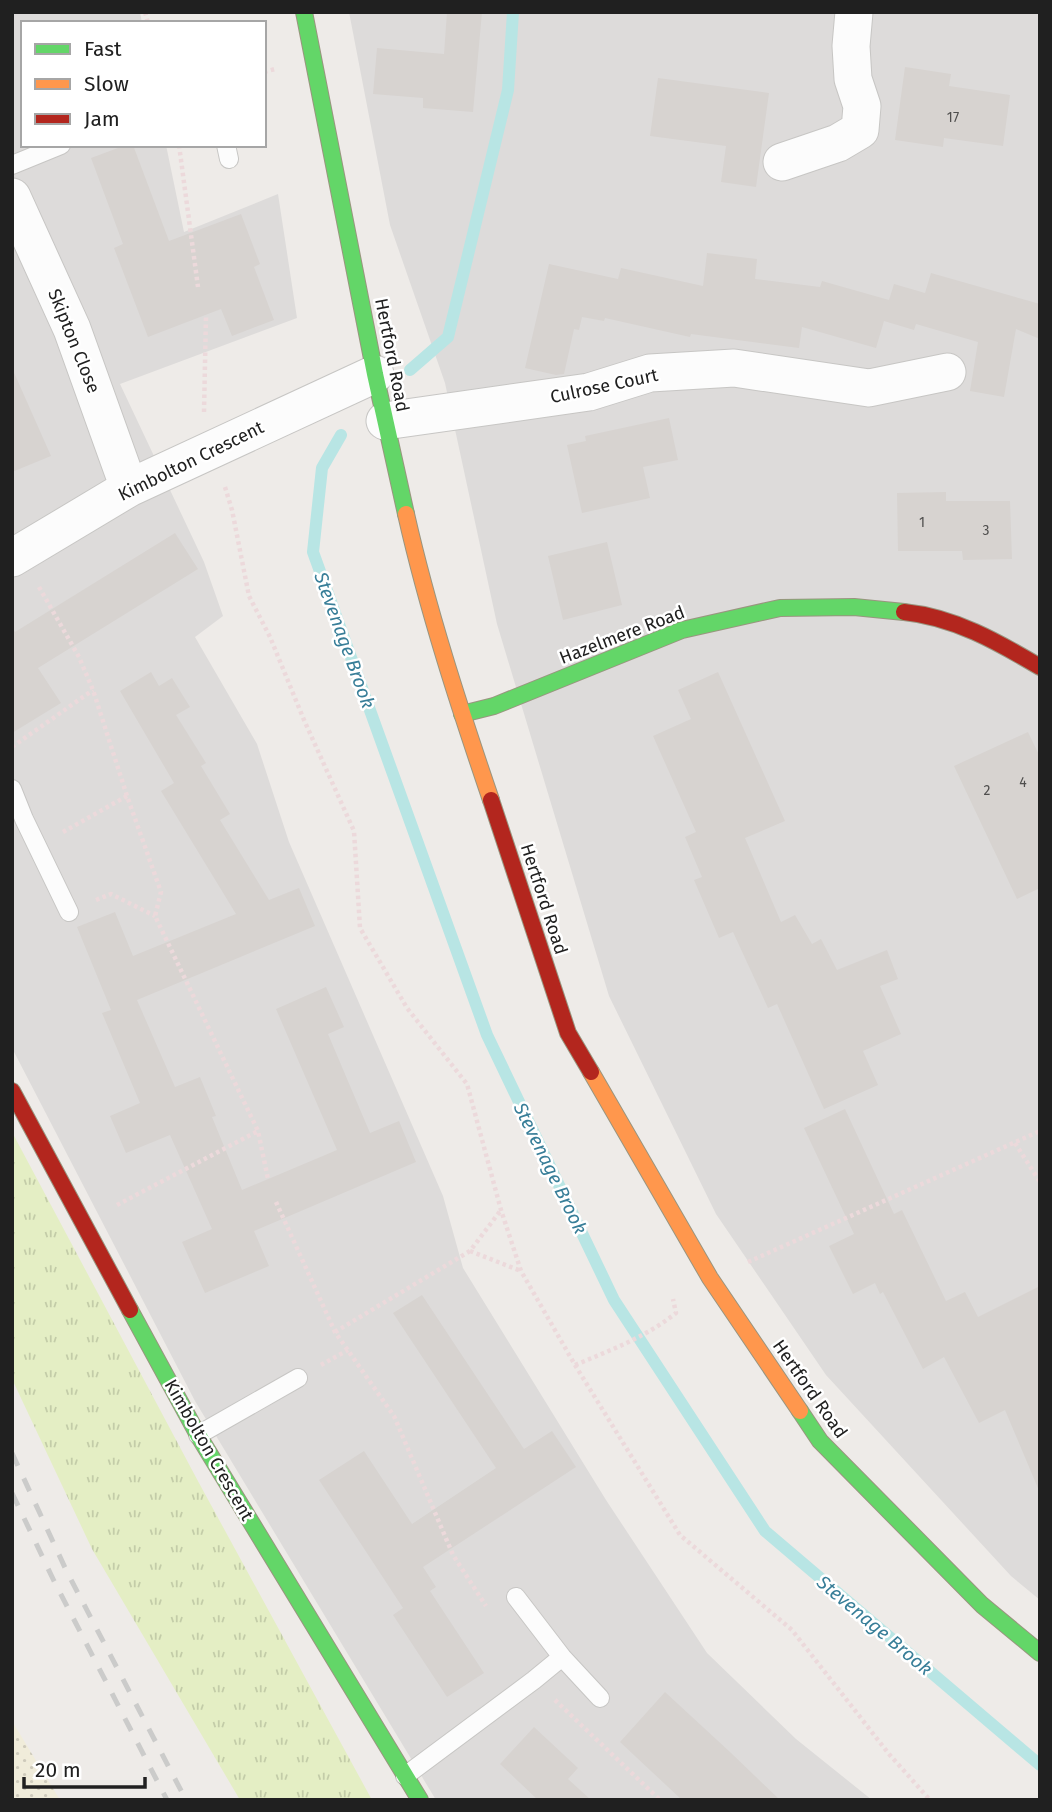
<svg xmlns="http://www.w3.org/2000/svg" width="1052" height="1812" font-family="'Fira Sans',sans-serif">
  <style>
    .residential { fill: #dddbda }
    .farmland { fill: url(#farmland-dots) }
    .grass { fill: url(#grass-tufts) }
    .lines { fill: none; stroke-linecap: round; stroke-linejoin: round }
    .stream { stroke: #b8e5e4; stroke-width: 12 }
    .building { fill: #d7d3d0 }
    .lane-casing { stroke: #c7c6c4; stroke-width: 20 }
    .street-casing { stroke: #c7c6c4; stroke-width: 39 }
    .fast-casing { stroke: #99957f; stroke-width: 18 }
    .slow-casing { stroke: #99957f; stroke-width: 18 }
    .jam-casing { stroke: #99957f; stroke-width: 18 }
    .path { stroke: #ecd9db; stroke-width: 4.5; stroke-dasharray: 3.5 3.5; stroke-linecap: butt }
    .lane { stroke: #fcfcfc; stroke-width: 18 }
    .street { stroke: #fcfcfc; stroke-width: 37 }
    .fast { stroke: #63d668; stroke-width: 16 }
    .slow { stroke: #ff974d; stroke-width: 16 }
    .jam { stroke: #b3261e; stroke-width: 16 }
    .rail { stroke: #cbcbca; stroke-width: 5; stroke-dasharray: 14 14; stroke-linecap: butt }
    .labels { text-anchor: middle; stroke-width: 5; stroke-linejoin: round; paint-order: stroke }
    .number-label { font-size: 14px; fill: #4f4e4d }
    .street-label { font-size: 18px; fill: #202020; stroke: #fff }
    .water-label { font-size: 19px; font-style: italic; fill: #387e98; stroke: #fff }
  </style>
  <defs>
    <pattern id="farmland-dots" width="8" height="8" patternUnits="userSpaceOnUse" patternTransform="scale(1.75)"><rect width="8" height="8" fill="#f0ecda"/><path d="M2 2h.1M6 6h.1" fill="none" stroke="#cecabb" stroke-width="1.8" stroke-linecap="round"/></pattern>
    <pattern id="grass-tufts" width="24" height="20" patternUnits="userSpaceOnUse" patternTransform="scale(1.75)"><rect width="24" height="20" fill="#e4eec4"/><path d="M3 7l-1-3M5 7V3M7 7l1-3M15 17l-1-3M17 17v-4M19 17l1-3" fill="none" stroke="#c3cca8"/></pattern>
  </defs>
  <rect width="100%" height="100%" fill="#eeebe8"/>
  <!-- residential -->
  <path class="residential" d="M 12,12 L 140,12 L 142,23 L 23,23 L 23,145 L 166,145 L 184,232 L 278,194 L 297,318 L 120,384 L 204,562 L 223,616 L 195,637 L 257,744 L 289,842 L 443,1196 L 463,1268 L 606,1500 L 707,1653 L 796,1739 L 872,1800 L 436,1800 L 195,1401 L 12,1048 Z
    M 349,12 L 1040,12 L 1040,1600 L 1011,1576 L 826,1375 L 716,1214 L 609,996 L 497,624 L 445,383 L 390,225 Z"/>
  <!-- farmland -->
  <path class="farmland" d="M 12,1720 L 15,1726 L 60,1800 L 12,1800 Z"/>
  <!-- grass -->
  <path class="grass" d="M 12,1132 L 199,1483 L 372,1800 L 240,1800 L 92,1549 L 12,1379 Z"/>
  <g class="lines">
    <!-- stream -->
    <path class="stream" d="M 410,370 L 448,337 L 508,90 L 513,12
      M 341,435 L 322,468 L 313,552 L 487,1035 L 614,1300 L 765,1531 L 1040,1765"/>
  </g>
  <!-- building -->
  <path class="building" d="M 447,12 L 482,12 L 473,112 L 423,108 L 423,98 L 373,94 L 377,48 L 444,54 Z
    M 905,67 L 951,74 L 949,86 L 1010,95 L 1003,146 L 944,138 L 943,147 L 895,140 Z
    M 658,78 L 769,93 L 756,187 L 721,182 L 726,146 L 650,136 Z
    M 126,145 L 133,145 L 169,241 L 241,214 L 260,264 L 254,267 L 274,320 L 232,336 L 221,309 L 148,337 L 114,248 L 123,244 L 91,158 Z
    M 707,253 L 757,259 L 755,279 L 820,287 L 822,281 L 889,300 L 894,284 L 925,293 L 931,273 L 1040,304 L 1040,339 L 1016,329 L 1004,397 L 970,391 L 978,342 L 916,324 L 914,330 L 884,321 L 876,348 L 802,327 L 799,348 L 691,334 L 690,337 L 605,318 L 604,321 L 582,317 L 579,330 L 574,329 L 564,374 L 556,375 L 525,368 L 549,264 L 618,279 L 621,268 L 703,286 Z
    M 12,368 L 51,456 L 12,472 Z
    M 669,418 L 678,460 L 643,467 L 650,498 L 582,513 L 567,445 L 586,441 L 585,436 Z
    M 946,492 L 946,501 L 1010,501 L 1012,559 L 963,560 L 962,551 L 898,551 L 897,493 Z
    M 175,533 L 198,569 L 38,668 L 61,703 L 12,733 L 12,627 L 15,632 Z
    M 607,542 L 622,605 L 563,620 L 548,556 Z
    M 151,672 L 159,686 L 172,678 L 190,707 L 176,715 L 206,763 L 201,766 L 230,814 L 220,820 L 269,900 L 299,888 L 315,926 L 137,1000 L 175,1087 L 200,1077 L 216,1116 L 212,1117 L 242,1190 L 337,1150 L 276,1009 L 326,987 L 344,1027 L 328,1034 L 370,1133 L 399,1121 L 416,1162 L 254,1231 L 269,1266 L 205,1293 L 182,1242 L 212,1229 L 170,1135 L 126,1153 L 110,1116 L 140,1103 L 102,1013 L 111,1010 L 77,927 L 115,912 L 133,956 L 236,914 L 161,791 L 174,783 L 120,691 Z
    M 718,672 L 785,821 L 745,838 L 781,922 L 795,915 L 812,944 L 821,939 L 837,970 L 887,950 L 898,979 L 880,986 L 901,1034 L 863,1051 L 878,1085 L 824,1109 L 777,1004 L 768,1008 L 733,932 L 719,938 L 694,880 L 702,877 L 685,837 L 696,832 L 653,736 L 691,719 L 678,690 Z
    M 1028,732 L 1040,757 L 1040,888 L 1017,899 L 954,766 Z
    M 845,1109 L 894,1214 L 902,1210 L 946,1301 L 965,1292 L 978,1317 L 1040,1286 L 1040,1493 L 1005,1410 L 979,1423 L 944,1357 L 923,1369 L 883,1292 L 880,1294 L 875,1283 L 853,1294 L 829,1246 L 854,1234 L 804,1128 Z
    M 422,1295 L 524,1449 L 552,1431 L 576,1467 L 423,1567 L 436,1587 L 430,1591 L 484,1673 L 447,1697 L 393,1615 L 403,1608 L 319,1480 L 364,1451 L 412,1524 L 496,1468 L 393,1313 Z
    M 665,1692 L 730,1752 L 780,1800 L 682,1800 L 620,1742 Z
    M 534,1727 L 578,1768 L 568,1779 L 591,1800 L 538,1800 L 500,1764 Z"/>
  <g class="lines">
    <defs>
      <path id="lane" d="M 226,145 L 229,159
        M 12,165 L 61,145
        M 12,789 L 24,819 L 69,912
        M 198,1435 L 298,1378
        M 516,1597 L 562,1657 L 600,1698
        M 405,1776 L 534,1680 L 562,1657"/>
      <path id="street" d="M 782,162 L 838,143 L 860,130 L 862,106 L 853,79 L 851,46 L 854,12
        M 12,197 L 72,329 L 129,488
        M 385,421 L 589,392 L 650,373 L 734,368 L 869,388 L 947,372
        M 12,558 L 129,488 L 375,374"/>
      <path id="fast" d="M 304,12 L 375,374 L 406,514
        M 462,714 L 494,706 L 682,630 L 780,608 L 854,607 L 904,612
        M 130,1310 L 198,1435 L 420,1800
        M 800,1411 L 820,1441 L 982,1605 L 1040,1653"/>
      <path id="slow" d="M 406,514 C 428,611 459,706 491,800
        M 591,1072 L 710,1278 L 800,1411"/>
      <path id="jam" d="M 904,612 C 954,617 998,642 1040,667
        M 491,800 L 568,1033 L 591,1072
        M 12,1091 L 130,1310"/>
    </defs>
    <!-- lane casing -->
    <use href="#lane" class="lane-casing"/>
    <!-- street casing -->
    <use href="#street" class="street-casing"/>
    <!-- fast casing -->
    <use href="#fast" class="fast-casing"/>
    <!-- slow casing -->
    <use href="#slow" class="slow-casing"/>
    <!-- jam casing -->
    <use href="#jam" class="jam-casing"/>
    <!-- path -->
    <path class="path" d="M 145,12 L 148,23
      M 264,72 L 275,69
      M 179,145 L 198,287
      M 204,412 L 206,315
      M 225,487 L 232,510 L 249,596 L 270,637 L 304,720 L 354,831 L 360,928 L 407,1008 L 467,1084 L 501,1210 L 521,1271 L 575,1365 L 680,1535 L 792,1630 L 889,1754 L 930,1800
      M 39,587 L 79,657 L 93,690 L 127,796 L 161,892 L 155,916 L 258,1131 L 268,1179
      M 12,747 L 93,690
      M 63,832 L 127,796
      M 96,900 L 111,894 L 155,916
      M 1015,1143 L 1040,1182
      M 276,1202 L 335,1332 L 394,1416 L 453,1555 L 486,1606
      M 117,1205 L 258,1131
      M 470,1251 L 521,1271
      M 748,1262 L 1040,1131
      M 335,1332 L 470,1251 L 501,1210
      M 321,1365 L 348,1350
      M 575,1365 C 611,1350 646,1337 676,1313 L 673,1299
      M 555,1700 L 660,1800"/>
    <!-- lane -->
    <use href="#lane" class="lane"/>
    <!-- street -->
    <use href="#street" class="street"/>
    <!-- fast -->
    <use href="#fast" class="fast"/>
    <!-- slow -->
    <use href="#slow" class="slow"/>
    <!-- jam -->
    <use href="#jam" class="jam"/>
    <!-- rail -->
    <path class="rail" d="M 12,1453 L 67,1572 L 186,1800
      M 12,1493 L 54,1581 L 167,1800"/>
  </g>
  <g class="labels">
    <!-- number labels -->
    <g class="number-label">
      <text x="953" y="122">17</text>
      <text x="922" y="527">1</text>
      <text x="986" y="535">3</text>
      <text x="1023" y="787">4</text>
      <text x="987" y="795">2</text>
    </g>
    <!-- street labels -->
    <g class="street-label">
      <text transform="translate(74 341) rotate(68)" y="6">Skipton Close</text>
      <text transform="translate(392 355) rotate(79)" y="6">Hertford Road</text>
      <text transform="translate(604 386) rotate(-12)" y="6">Culrose Court</text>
      <text transform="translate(191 461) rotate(-26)" y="6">Kimbolton Crescent</text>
      <text transform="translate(622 635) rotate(-21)" y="6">Hazelmere Road</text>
      <text transform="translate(544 899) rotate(72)" y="6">Hertford Road</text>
      <text transform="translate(810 1389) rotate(55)" y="6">Hertford Road</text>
      <text transform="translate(209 1450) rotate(60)" y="6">Kimbolton Crescent</text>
    </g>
    <!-- water labels -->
    <g class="water-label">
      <text transform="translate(345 640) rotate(70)" y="7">Stevenage Brook</text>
      <text transform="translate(551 1168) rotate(64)" y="7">Stevenage Brook</text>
      <text transform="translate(875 1625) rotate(40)" y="7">Stevenage Brook</text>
    </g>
  </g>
  <!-- border -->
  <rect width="1052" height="1812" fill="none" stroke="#202020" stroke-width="28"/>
  <!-- legend -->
  <rect x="21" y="21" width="245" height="126" fill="#ffffff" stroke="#a6a6a6" stroke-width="2"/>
  <rect x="35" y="44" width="35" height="10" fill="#63d668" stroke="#a6a6a6" stroke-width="2"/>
  <text x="84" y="56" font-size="21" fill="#202020">Fast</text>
  <rect x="35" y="79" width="35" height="10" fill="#ff974d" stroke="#a6a6a6" stroke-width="2"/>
  <text x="84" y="91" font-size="21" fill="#202020">Slow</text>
  <rect x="35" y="114" width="35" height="10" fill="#b3261e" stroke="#a6a6a6" stroke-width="2"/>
  <text x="84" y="126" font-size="21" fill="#202020">Jam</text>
  <!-- scale -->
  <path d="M24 1777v10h121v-10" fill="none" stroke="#202020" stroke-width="3.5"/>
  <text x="35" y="1777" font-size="21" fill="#202020" stroke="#ffffff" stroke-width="5" paint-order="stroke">20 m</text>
</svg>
